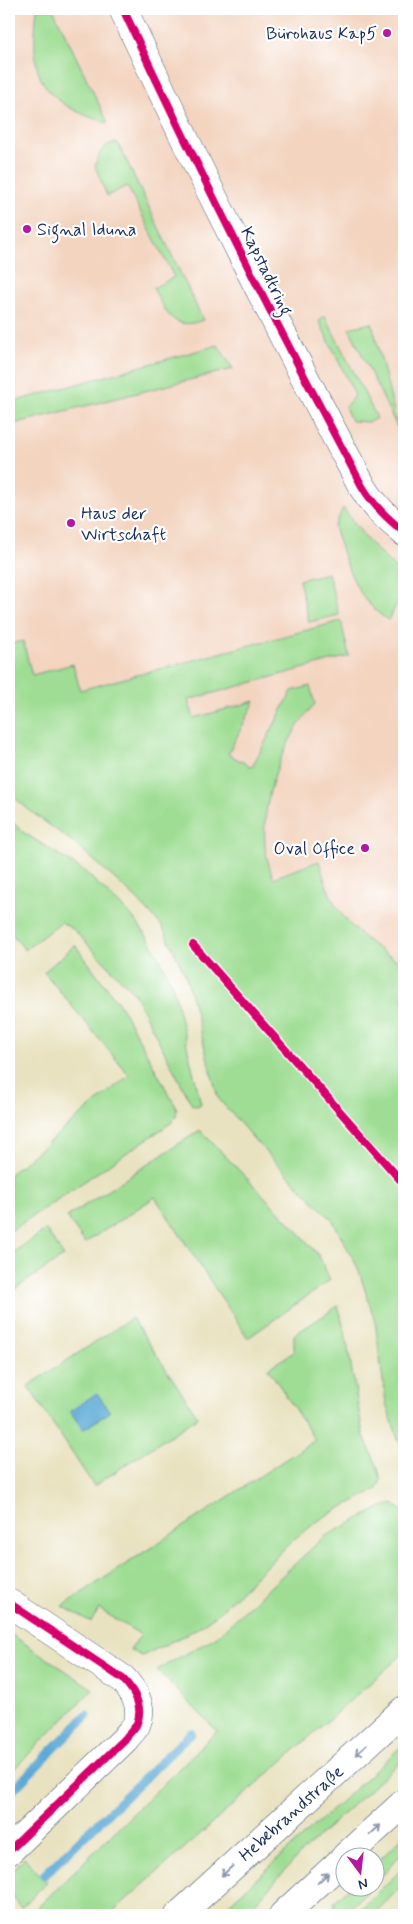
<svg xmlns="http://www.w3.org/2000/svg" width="413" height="1924" font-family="Mynerve,sans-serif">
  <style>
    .built { fill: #f3d4bf }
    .green { fill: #9edd93; stroke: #5c8678 }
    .water { fill: #5ca9d5; stroke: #3c6c9a }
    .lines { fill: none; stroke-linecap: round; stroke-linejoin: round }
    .stream { stroke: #5ca9d5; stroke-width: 9 }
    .street-casing { stroke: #3a4a6d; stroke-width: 29 }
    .secondary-casing { stroke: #3a4a6d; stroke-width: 29 }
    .street { stroke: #fff; stroke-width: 28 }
    .secondary { stroke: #fff; stroke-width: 28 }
    .cycleway-casing { stroke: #fff; stroke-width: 11 }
    .cycleway { stroke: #d6006c; stroke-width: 8 }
    .oneway { stroke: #8d97ae }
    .poi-dot { fill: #b5179e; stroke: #fff; stroke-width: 2 }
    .labels { text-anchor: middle; stroke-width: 4.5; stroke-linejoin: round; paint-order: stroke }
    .poi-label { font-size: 18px; fill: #1b2f5e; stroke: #fff; text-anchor: end }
    .street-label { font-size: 18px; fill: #1b2f5e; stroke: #fff }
  </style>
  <rect width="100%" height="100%" fill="#fff"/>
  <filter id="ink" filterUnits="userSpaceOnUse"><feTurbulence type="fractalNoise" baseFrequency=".02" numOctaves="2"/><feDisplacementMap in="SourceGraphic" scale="10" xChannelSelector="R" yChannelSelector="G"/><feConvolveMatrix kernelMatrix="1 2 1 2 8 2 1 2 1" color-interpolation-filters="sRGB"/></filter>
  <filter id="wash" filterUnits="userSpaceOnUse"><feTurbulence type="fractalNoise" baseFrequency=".0096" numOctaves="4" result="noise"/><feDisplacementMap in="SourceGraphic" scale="20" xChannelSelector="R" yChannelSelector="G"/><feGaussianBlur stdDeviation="1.12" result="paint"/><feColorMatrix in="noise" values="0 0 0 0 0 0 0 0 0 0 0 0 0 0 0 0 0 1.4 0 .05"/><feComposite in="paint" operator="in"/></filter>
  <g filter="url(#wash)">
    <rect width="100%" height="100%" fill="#e9e2c0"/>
    <!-- built -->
    <path class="built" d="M 9,9 L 404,9 L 404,1047 L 253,939 L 188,700 L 105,722 L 9,670 Z"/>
    <!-- green -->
    <path class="green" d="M 37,9 L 53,9 L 108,123 C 82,115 55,105 41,79 C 32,62 35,27 37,9 Z
      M 112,143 L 118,143 L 203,320 C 172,332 166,312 153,288 L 174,277 L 127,186 L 107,196 L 95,166 C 98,155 102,147 112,143 Z
      M 325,316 L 377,418 L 369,422 L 351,421 L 345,407 L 355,395 L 319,321 Z
      M 372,323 L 399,431 L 349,328 Z
      M 218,345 L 233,369 L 9,425 L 9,403 Z
      M 343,508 L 367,540 L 395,568 L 404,573 L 404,592 L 388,620 C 355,600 346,562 334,527 Z
      M 328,573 L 339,615 L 309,622 L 299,580 Z
      M 341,621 L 349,656 L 188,700 L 194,718 L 255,701 L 228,754 L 252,767 L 292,691 L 310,686 L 315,704 C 309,712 301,720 296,729 C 276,762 262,805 265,844 C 265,855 270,867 273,878 L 319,861 C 322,871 325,883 330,894 C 344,926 374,948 404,964 L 404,1451 L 398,1439 L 386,1403 L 375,1321 L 358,1268 L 333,1221 L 259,1145 L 218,1098 L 186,976 L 162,926 L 136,898 L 78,846 L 29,810 L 9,793 L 9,644 L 23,641 L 32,675 L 73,664 L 80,690 Z
      M 9,819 L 23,832 L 84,871 L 132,916 L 151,942 L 172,983 L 201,1104 L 197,1106 L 192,1105 L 134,993 L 74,930 L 61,922 L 25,950 L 9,930 Z
      M 75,945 L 122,1008 L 177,1109 L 176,1116 L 171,1123 L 9,1232 L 9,1175 L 129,1075 L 44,972 Z
      M 200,1130 L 296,1229 L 319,1256 L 330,1280 L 248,1338 L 155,1197 L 85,1243 L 67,1217 Z
      M 46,1230 L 64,1256 L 9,1293 L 9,1255 Z
      M 338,1306 L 345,1332 L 363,1434 L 378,1468 L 381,1480 L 377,1489 L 322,1518 L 293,1540 L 216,1615 L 193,1631 L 142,1656 L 130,1650 L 141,1635 L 99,1609 L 91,1622 L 62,1606 L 315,1440 L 268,1368 L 294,1352 L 294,1335 Z
      M 132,1318 L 198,1417 L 94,1486 L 28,1386 Z
      M 393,1504 L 404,1512 L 404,1653 L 109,1915 L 30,1915 L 217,1731 L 157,1670 L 216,1637 L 324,1537 L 382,1507 Z
      M 9,1633 L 93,1689 L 9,1774 L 9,1734 L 11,1731 L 9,1727 Z
      M 404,1744 L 404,1758 L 303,1851 L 244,1915 L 217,1915 Z
      M 404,1836 L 404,1850 L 376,1883 L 376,1863 Z
      M 24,1858 L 47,1882 L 21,1908 C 5,1886 5,1877 24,1858 Z
      M 404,1865 L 404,1884 L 373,1915 L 354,1915 L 398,1873 Z
      M 350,1887 L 372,1887 L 343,1915 L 333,1915 L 335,1901 Z"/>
    <!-- water -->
    <path class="water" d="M 97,1393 L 110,1412 L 83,1430 L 70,1411 Z"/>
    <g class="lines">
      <!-- stream -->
      <path class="stream" d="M 9,1794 L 87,1715
        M 44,1875 L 191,1733"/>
    </g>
  </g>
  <g filter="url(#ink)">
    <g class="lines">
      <defs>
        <path id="street" d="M 123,9 C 198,170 278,329 362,486 C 373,505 387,518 404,532
          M 9,1603 L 123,1679 C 134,1691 144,1706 137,1723 C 135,1729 128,1734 125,1739 L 9,1851"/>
        <path id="secondary" d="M 346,1856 L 404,1803
          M 179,1915 L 404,1710
          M 283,1915 L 346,1857"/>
      </defs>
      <!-- street casing -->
      <use href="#street" class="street-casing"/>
      <!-- secondary casing -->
      <use href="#secondary" class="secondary-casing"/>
      <!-- street -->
      <use href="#street" class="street"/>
      <!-- secondary -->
      <use href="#secondary" class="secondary"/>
      <defs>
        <path id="cycleway" d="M 123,9 C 198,170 278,329 362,486 C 373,505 387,518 404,532
          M 193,945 L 404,1184
          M 9,1603 L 123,1679 C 134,1691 144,1706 137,1723 C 135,1729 128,1734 125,1739 L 9,1851"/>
      </defs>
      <!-- cycleway casing -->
      <use href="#cycleway" class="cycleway-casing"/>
      <!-- cycleway -->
      <use href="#cycleway" class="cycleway"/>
    </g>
    <!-- one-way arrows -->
    <defs><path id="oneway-shaft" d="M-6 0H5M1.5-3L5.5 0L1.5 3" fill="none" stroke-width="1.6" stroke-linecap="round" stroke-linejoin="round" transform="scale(1.25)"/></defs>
    <g class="oneway">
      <use href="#oneway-shaft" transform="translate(361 1750) rotate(138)"/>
      <use href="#oneway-shaft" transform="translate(375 1830) rotate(-43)"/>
      <use href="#oneway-shaft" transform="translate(227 1871) rotate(138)"/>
      <use href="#oneway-shaft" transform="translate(323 1878) rotate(-43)"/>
    </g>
  </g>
  <!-- markers -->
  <g class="poi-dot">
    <circle cx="387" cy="33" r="5"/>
    <circle cx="27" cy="229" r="5"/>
    <circle cx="71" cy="523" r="5"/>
    <circle cx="365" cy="848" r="5"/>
  </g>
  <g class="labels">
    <!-- poi labels -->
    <g class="poi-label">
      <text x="377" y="39">Bürohaus Kap5</text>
      <text x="37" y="235" text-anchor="start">Signal Iduna</text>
      <text x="81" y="519" text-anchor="start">Haus der<tspan x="81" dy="21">Wirtschaft</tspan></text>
      <text x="355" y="854">Oval Office</text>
    </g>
    <!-- street labels -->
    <g class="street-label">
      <text transform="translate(267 271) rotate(64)" y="6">Kapstadtring</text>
      <text transform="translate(291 1813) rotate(-42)" y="6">Hebebrandstraße</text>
    </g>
  </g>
  <!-- margin -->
  <rect width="413" height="1924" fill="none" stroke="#fff" stroke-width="30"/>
  <!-- north arrow -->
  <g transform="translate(360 1872) rotate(165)"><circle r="24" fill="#ffffff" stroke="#a4acbf"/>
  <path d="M0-4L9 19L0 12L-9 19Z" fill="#b5179e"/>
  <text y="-8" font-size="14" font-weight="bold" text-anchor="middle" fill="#1b2f5e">N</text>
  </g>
</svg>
